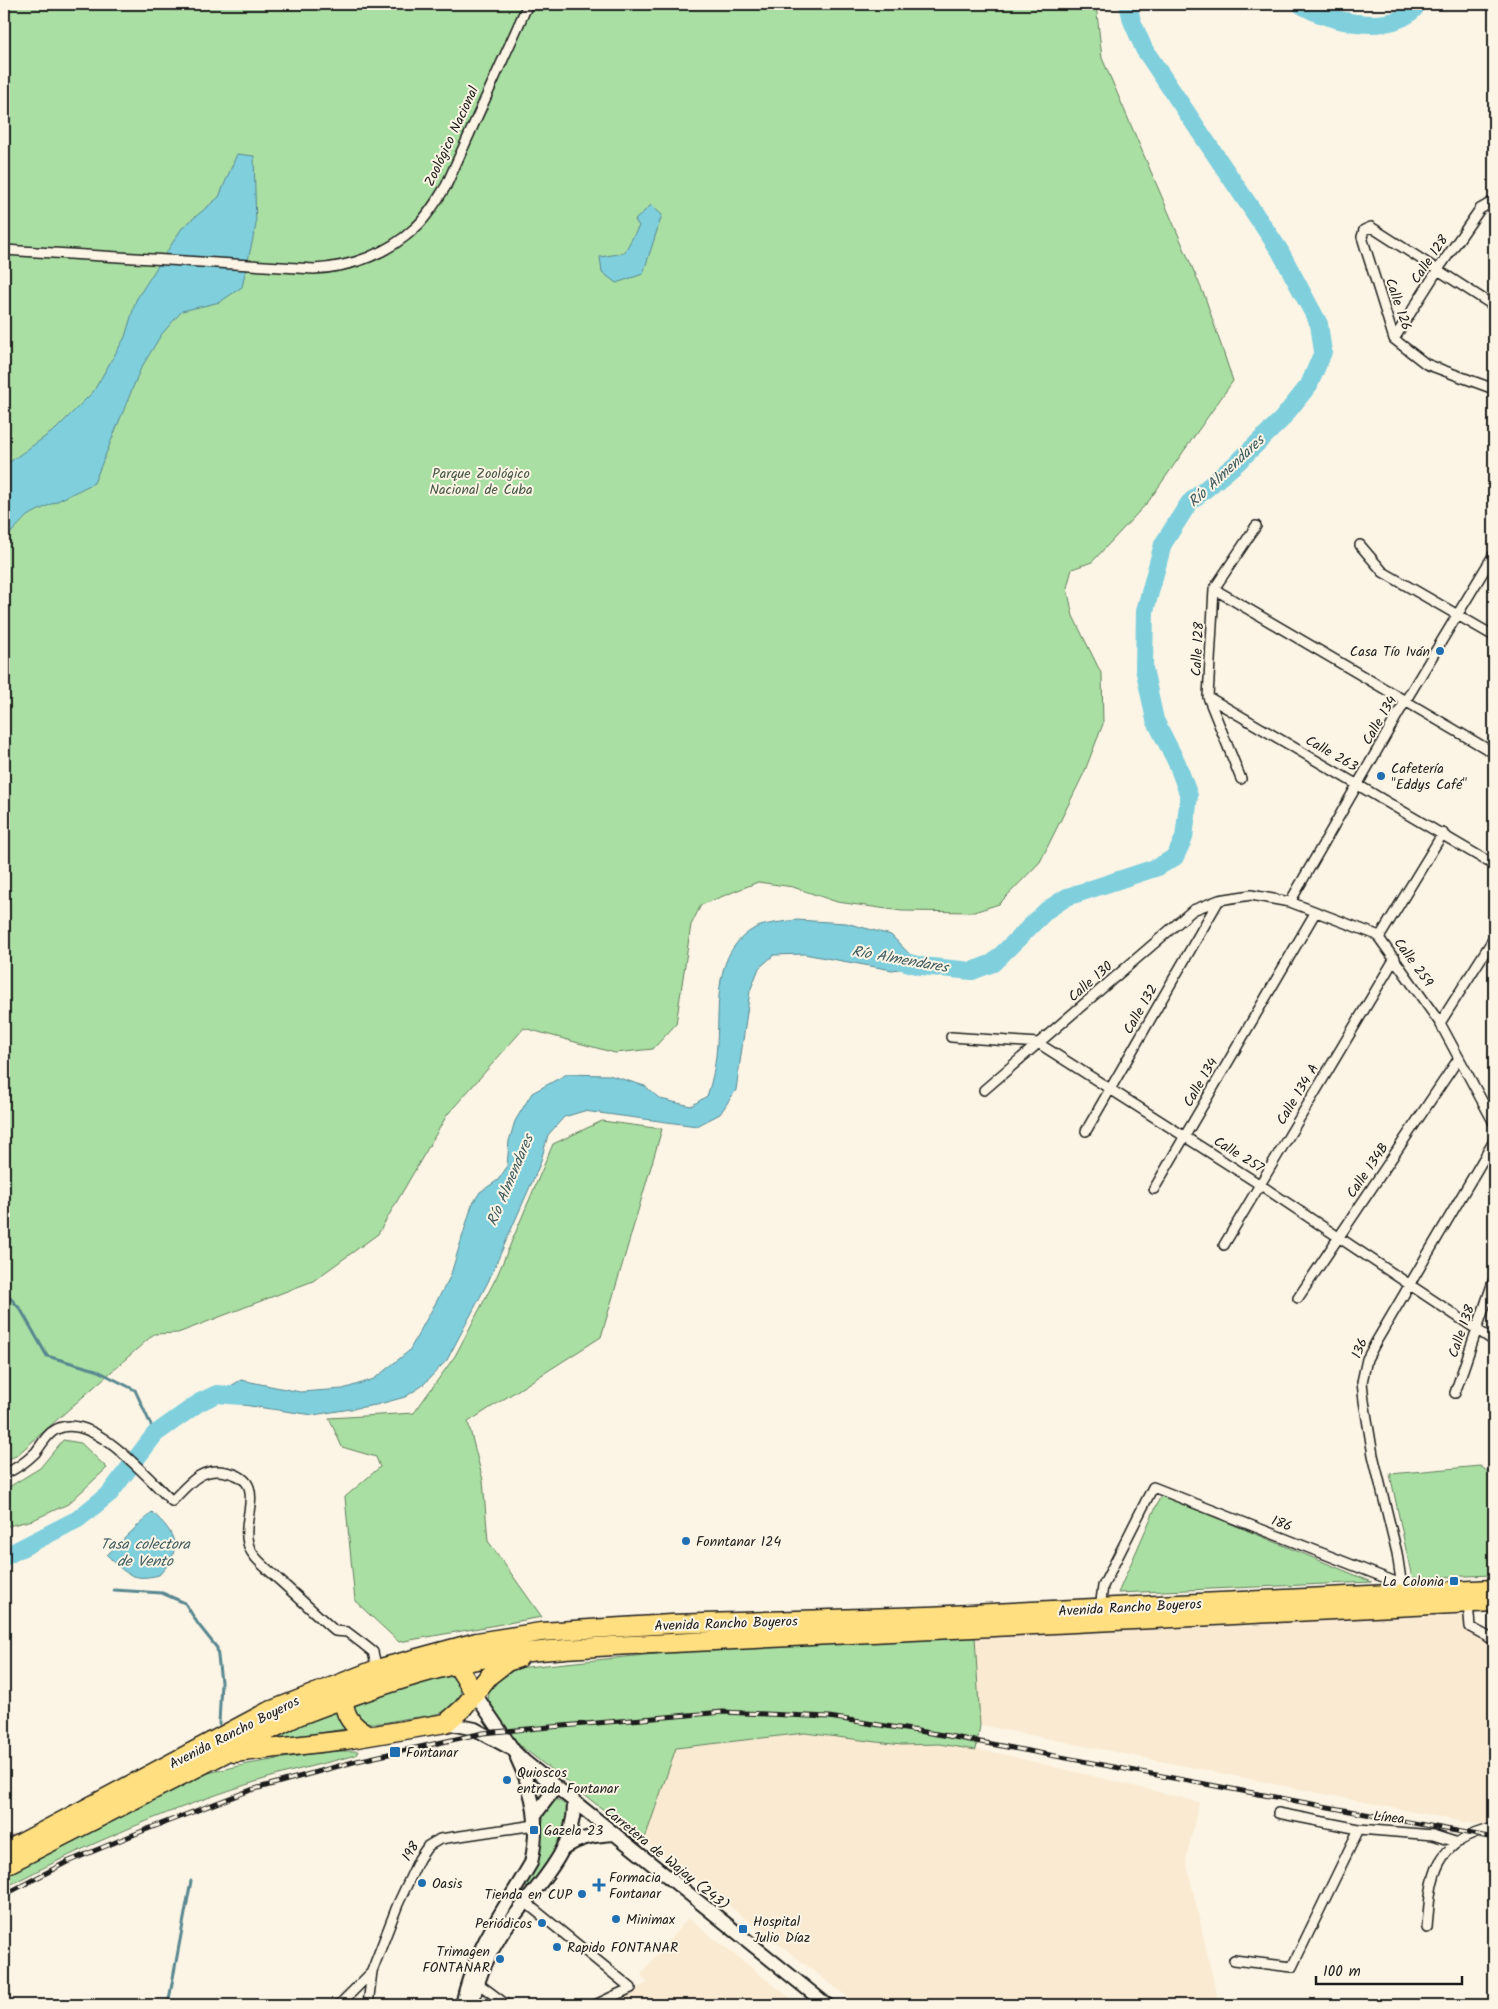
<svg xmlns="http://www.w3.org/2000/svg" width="1498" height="2009" font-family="Kalam,sans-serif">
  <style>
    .built { fill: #faead2 }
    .green { fill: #a9dfa2; stroke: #627e5f }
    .water { fill: #80cfdd; stroke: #588790 }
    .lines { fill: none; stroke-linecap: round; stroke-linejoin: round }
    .stream { stroke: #588790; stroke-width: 3 }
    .river { stroke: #80cfdd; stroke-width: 18 }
    .street-casing { stroke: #1c1c1c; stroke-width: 12 }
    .secondary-casing { stroke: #1c1c1c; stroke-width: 16 }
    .highway-casing { stroke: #1c1c1c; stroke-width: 21 }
    .street { stroke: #fcf5e5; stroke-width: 9 }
    .secondary { stroke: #fcf5e5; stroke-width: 12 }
    .highway { stroke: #ffdf80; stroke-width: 18 }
    .rail-casing { stroke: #1c1c1c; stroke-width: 5 }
    .rail { stroke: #fcf5e5; stroke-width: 3; stroke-dasharray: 9; stroke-linecap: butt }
    .poi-dot { fill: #1f6fb2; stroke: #fcf5e5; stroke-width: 2 }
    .labels { text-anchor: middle; stroke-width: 4; stroke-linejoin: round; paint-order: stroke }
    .street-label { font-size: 14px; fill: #1c1c1c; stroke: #fcf5e5 }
    .park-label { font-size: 14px; fill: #465644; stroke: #fcf5e5 }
    .poi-label { font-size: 14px; fill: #1c1c1c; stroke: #fcf5e5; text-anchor: start }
    .water-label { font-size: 15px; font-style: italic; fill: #3f5b60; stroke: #fcf5e5 }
  </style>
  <rect width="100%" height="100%" fill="#fcf5e5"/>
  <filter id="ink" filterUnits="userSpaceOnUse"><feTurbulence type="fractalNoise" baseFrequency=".02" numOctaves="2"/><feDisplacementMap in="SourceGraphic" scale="10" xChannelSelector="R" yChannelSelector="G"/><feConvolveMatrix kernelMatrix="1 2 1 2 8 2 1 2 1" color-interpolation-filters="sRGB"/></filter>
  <g filter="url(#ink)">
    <!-- built -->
    <path class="built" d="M 1469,1615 L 1470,1628 L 1494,1640 L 1494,1828 L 980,1725 L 975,1636 L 1206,1622 Z
      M 805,1733 L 901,1745 L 939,1744 L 998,1753 L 1199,1802 L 1186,1860 L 1219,2005 L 858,2005 L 644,1841 L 675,1748 Z
      M 688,1918 L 799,2005 L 606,2005 L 647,1983 L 641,1974 Z"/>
    <!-- green -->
    <path class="green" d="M 4,4 L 1096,4 L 1102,58 L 1205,297 L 1233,381 L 1148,502 L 1092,562 L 1072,569 L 1067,588 L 1073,616 L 1102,675 L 1103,724 L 1084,773 L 1040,862 L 999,904 L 974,912 L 902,911 L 837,902 L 793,887 L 758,882 L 701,905 L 691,925 L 676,1024 L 653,1049 L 615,1053 L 524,1028 L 447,1115 L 378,1234 L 313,1281 L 178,1333 L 154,1334 L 16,1456 L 4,1461 Z
      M 602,1121 L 662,1129 L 601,1337 L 468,1422 L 483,1480 L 488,1541 L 542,1617 L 399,1642 L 355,1601 L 345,1497 L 380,1467 L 376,1457 L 342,1447 L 329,1418 L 414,1413 L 455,1356 L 497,1276 L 553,1144 Z
      M 63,1440 L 81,1443 L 107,1468 L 68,1504 L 33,1520 L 4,1527 L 4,1490 L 40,1468 Z
      M 1480,1466 L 1494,1476 L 1494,1575 L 1412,1578 L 1390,1474 Z
      M 1161,1495 L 1372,1582 L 1118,1593 Z
      M 975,1636 L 980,1725 L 976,1750 L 939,1744 L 901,1745 L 805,1733 L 676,1748 L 644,1841 L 514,1741 L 488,1703 L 489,1691 L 496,1682 L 517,1668 L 684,1651 Z
      M 454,1670 C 477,1714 434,1715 403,1719 C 391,1721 373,1727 362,1720 C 354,1716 353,1708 353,1700 Z
      M 335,1706 L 350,1728 L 279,1740 L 273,1738 Z
      M 327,1751 L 358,1751 L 356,1755 C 327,1763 297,1769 268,1778 C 176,1806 89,1843 4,1888 L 4,1875 L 199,1775 L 248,1764 Z
      M 554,1799 C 598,1812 541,1871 527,1888 L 525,1886 C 530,1878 536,1868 539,1858 C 544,1838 537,1814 554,1799 Z"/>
    <!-- water -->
    <path class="water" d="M 237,154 L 254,156 L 256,225 L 242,287 L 220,302 L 182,311 L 161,335 L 140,370 L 94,483 L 27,516 L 4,540 L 4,466 L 56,429 L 93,392 L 125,337 L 136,300 L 182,228 L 219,197 Z
      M 651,205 L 662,215 L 643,274 L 616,283 L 602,272 L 600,257 L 624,253 L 639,226 L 635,220 Z
      M 796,920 L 846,923 L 891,935 L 921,966 L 892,970 L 804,954 L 774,955 L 759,968 L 750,991 L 736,1090 L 720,1114 L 697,1126 L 584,1111 L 564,1117 L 548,1135 L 540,1164 L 488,1282 L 447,1360 L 422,1386 L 405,1397 L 376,1405 L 313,1415 L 243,1405 L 217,1394 L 241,1380 L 300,1392 L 343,1389 L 374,1379 L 409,1351 L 450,1277 L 472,1205 L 480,1192 L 498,1180 L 507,1167 L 509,1141 L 515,1121 L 532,1093 L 567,1074 L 609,1075 L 645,1086 L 660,1099 L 691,1106 L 707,1096 C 713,1079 716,1062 717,1043 C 720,1004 712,952 755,928 C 766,923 784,922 796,920 Z
      M 152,1512 C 176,1533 184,1550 159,1575 C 132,1582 125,1573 107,1555 Z"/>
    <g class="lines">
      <!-- stream -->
      <path class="stream" d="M 4,1291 L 21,1310 L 47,1356 L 96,1370 L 135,1390 L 155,1434
        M 114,1590 L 162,1593 L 185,1603 L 198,1624 L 217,1648 L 221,1682 L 219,1724
        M 168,2005 L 191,1881"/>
      <!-- river -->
      <path class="river" d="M 1300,4 C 1327,22 1396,38 1418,4
        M 898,960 L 921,966 L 972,971 L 993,963 L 1047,910 L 1067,897 L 1158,867 L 1175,857 L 1184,838 L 1189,796 L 1177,763 L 1155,720 L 1144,668 L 1145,611 L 1163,544 L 1189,503 L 1238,462 L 1281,420 L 1309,385 L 1323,352 L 1319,324 L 1280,251 L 1144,49 L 1132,21 L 1128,4
        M 4,1557 L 78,1519 L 110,1493 L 155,1434 L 200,1402 L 217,1394 L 241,1396"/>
      <defs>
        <path id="street" d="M 4,250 L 314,269 C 351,267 388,254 416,227 C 428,216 437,200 446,186 L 528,4
          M 1494,306 L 1371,227 L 1364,230 L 1362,237 L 1394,339 L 1426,364 L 1494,389
          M 1394,339 L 1437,271 L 1480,209 L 1494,201
          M 1360,545 L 1383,572 L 1494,636
          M 1214,589 L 1494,753
          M 1208,697 L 1494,865
          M 1241,779 L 1208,697 L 1214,589 L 1256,526
          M 1290,902 L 1406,700 L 1494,554
          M 1379,938 L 1443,833
          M 1440,1023 L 1494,938
          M 951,1037 L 1038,1043 L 1259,1184 L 1494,1341
          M 984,1090 L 1193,910 L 1219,900 L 1251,895 L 1290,902 L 1377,935 L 1440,1023 L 1494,1123
          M 1086,1131 L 1219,900
          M 1154,1189 L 1315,913
          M 1224,1245 L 1395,958
          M 1298,1298 L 1459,1058
          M 1455,1393 L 1494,1279
          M 4,1474 C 16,1469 26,1462 35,1453 C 41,1446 45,1437 52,1432 C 88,1405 147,1478 172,1501 C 188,1485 201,1466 226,1472 C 273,1481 235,1522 251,1551 C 257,1562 269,1570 278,1579 C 297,1596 316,1614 335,1631 L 347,1632 L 363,1644 L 373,1652 L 377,1669
          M 1403,1594 L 1397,1553 L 1373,1455 L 1364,1401 L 1362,1382 L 1367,1359 L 1376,1342 L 1494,1141
          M 1468,1603 L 1470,1627 L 1494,1640
          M 1100,1608 L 1103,1586 L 1153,1487 L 1401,1584
          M 1278,1813 L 1359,1829 L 1433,1835 L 1455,1842
          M 514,1893 L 631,1988 L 595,2005
          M 1427,1928 C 1431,1874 1434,1841 1494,1828
          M 1234,1960 L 1292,1967 L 1359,1829
          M 475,1981 L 507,2005
          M 339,2005 L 372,1972
          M 368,2005 L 372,1971 L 398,1904 L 419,1859 L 428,1846 L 440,1839 L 535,1825"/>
        <path id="secondary" d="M 475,1694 L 514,1751 L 524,1761 L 827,2005
          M 446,1723 L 475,1729 L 508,1747
          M 535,1815 L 556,1787
          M 565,1848 C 580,1837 597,1835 615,1834
          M 462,2005 C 474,1948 502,1913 531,1863 C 540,1823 534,1794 517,1758
          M 472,2005 C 477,1980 487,1957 501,1935 C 528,1892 576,1856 574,1801"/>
        <path id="highway" d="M 448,1658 L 456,1664 L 475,1694
          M 349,1688 C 337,1708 351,1729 372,1735
          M 234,1753 L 345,1740 L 446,1723 L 462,1709 L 489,1676 L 507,1662 L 519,1658
          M 4,1852 L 267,1712 L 377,1669 L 477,1642 L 541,1632 L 671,1624 L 928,1616 L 1494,1589
          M 4,1866 L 298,1716 C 353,1695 414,1673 472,1661 C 518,1651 565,1649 612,1646 L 1494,1602"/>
      </defs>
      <!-- street casing -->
      <use href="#street" class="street-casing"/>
      <!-- secondary casing -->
      <use href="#secondary" class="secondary-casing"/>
      <!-- highway casing -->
      <use href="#highway" class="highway-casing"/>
      <!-- street -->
      <use href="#street" class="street"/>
      <!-- secondary -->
      <use href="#secondary" class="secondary"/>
      <!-- highway -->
      <use href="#highway" class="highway"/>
      <defs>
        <path id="rail" d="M 4,1895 L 67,1862 L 145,1830 L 251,1790 L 357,1761 L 483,1733 L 723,1712 L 829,1717 L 943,1735 L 1494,1838"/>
      </defs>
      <!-- rail casing -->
      <use href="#rail" class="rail-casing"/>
      <!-- rail -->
      <use href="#rail" class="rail"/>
    </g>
  </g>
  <!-- markers -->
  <g class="poi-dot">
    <circle cx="1440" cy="651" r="5"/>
    <circle cx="1381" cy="776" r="5"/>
    <circle cx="686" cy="1541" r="5"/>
    <rect x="1449" y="1576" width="10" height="10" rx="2.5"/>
    <rect x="389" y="1746" width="12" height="12" rx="2.5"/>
    <circle cx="507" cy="1780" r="5"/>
    <rect x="529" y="1825" width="10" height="10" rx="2.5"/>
    <circle cx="422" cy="1883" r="5"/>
    <path d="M596.5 1877.5h5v5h5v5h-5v5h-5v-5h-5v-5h5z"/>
    <circle cx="582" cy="1894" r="5"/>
    <circle cx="616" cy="1919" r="5"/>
    <circle cx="542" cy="1923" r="5"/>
    <rect x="738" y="1924" width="10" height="10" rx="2.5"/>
    <circle cx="557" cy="1947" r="5"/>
    <circle cx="500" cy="1959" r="5"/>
  </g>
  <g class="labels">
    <!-- street labels -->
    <g class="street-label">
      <text transform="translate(451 136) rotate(-65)" y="5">Zoológico Nacional</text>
      <text transform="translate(1429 259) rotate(-56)" y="5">Calle 128</text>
      <text transform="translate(1399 304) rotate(71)" y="5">Calle 126</text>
      <text transform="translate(1197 649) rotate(-87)" y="5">Calle 128</text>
      <text transform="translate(1379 720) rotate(-60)" y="5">Calle 134</text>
      <text transform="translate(1332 753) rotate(30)" y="5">Calle 263</text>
      <text transform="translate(1414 962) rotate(54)" y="5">Calle 259</text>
      <text transform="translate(1090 981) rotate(-41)" y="5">Calle 130</text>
      <text transform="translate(1140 1009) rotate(-60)" y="5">Calle 132</text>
      <text transform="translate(1200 1082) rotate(-60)" y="5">Calle 134</text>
      <text transform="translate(1297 1094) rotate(-59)" y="5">Calle 134 A</text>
      <text transform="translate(1239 1154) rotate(32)" y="5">Calle 257</text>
      <text transform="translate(1367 1170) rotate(-56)" y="5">Calle 134B</text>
      <text transform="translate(1461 1331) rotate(-71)" y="5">Calle 138</text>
      <text transform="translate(1359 1348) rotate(-67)" y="5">136</text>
      <text transform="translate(1282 1523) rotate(21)" y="5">186</text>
      <text transform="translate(1130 1607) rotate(-3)" y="5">Avenida Rancho Boyeros</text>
      <text transform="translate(726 1623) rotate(-2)" y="5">Avenida Rancho Boyeros</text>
      <text transform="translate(234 1732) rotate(-27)" y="5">Avenida Rancho Boyeros</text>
      <text transform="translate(1389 1817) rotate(5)" y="5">Línea</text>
      <text transform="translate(410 1851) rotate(-58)" y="5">198</text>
      <text transform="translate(667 1858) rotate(39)" y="5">Carretera de Wajay (243)</text>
    </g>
    <!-- park labels -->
    <g class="park-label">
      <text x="481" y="478">Parque Zoológico<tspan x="481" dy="16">Nacional de Cuba</tspan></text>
    </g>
    <!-- poi labels -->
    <g class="poi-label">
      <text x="1430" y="656" text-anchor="end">Casa Tío Iván</text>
      <text x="1391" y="773">Cafetería<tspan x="1391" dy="16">"Eddys Café"</tspan></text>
      <text x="696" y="1546">Fonntanar 124</text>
      <text x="1444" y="1586" text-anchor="end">La Colonia</text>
      <text x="406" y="1757">Fontanar</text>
      <text x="517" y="1777">Quioscos<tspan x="517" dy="16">entrada Fontanar</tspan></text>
      <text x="544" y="1835">Gazela 23</text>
      <text x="609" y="1882">Formacia<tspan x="609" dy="16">Fontanar</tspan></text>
      <text x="432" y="1888">Oasis</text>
      <text x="572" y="1899" text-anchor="end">Tienda en CUP</text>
      <text x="626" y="1924">Minimax</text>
      <text x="753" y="1926">Hospital<tspan x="753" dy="16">Julio Díaz</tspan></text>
      <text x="532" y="1928" text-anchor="end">Periódicos</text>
      <text x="567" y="1952">Rapido FONTANAR</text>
      <text x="490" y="1956" text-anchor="end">Trimagen<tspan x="490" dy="16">FONTANAR</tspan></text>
    </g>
    <!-- water labels -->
    <g class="water-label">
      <text transform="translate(1226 471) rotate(-43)" y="5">Río Almendares</text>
      <text transform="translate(900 959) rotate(10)" y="5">Río Almendares</text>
      <text transform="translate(510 1180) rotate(-67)" y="5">Río Almendares</text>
      <text x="145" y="1549">Tasa colectora<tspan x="145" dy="17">de Vento</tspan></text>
    </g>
  </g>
  <!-- margin -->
  <rect width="1498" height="2009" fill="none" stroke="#fcf5e5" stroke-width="20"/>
  <rect x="10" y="10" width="1478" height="1989" fill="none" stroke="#1c1c1c" stroke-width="2" filter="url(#ink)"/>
  <!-- scale -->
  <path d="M1316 1976v8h146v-8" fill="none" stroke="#1c1c1c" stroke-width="2.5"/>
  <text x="1323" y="1976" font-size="15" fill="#1c1c1c" stroke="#fcf5e5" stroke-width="4" paint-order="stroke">100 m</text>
</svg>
